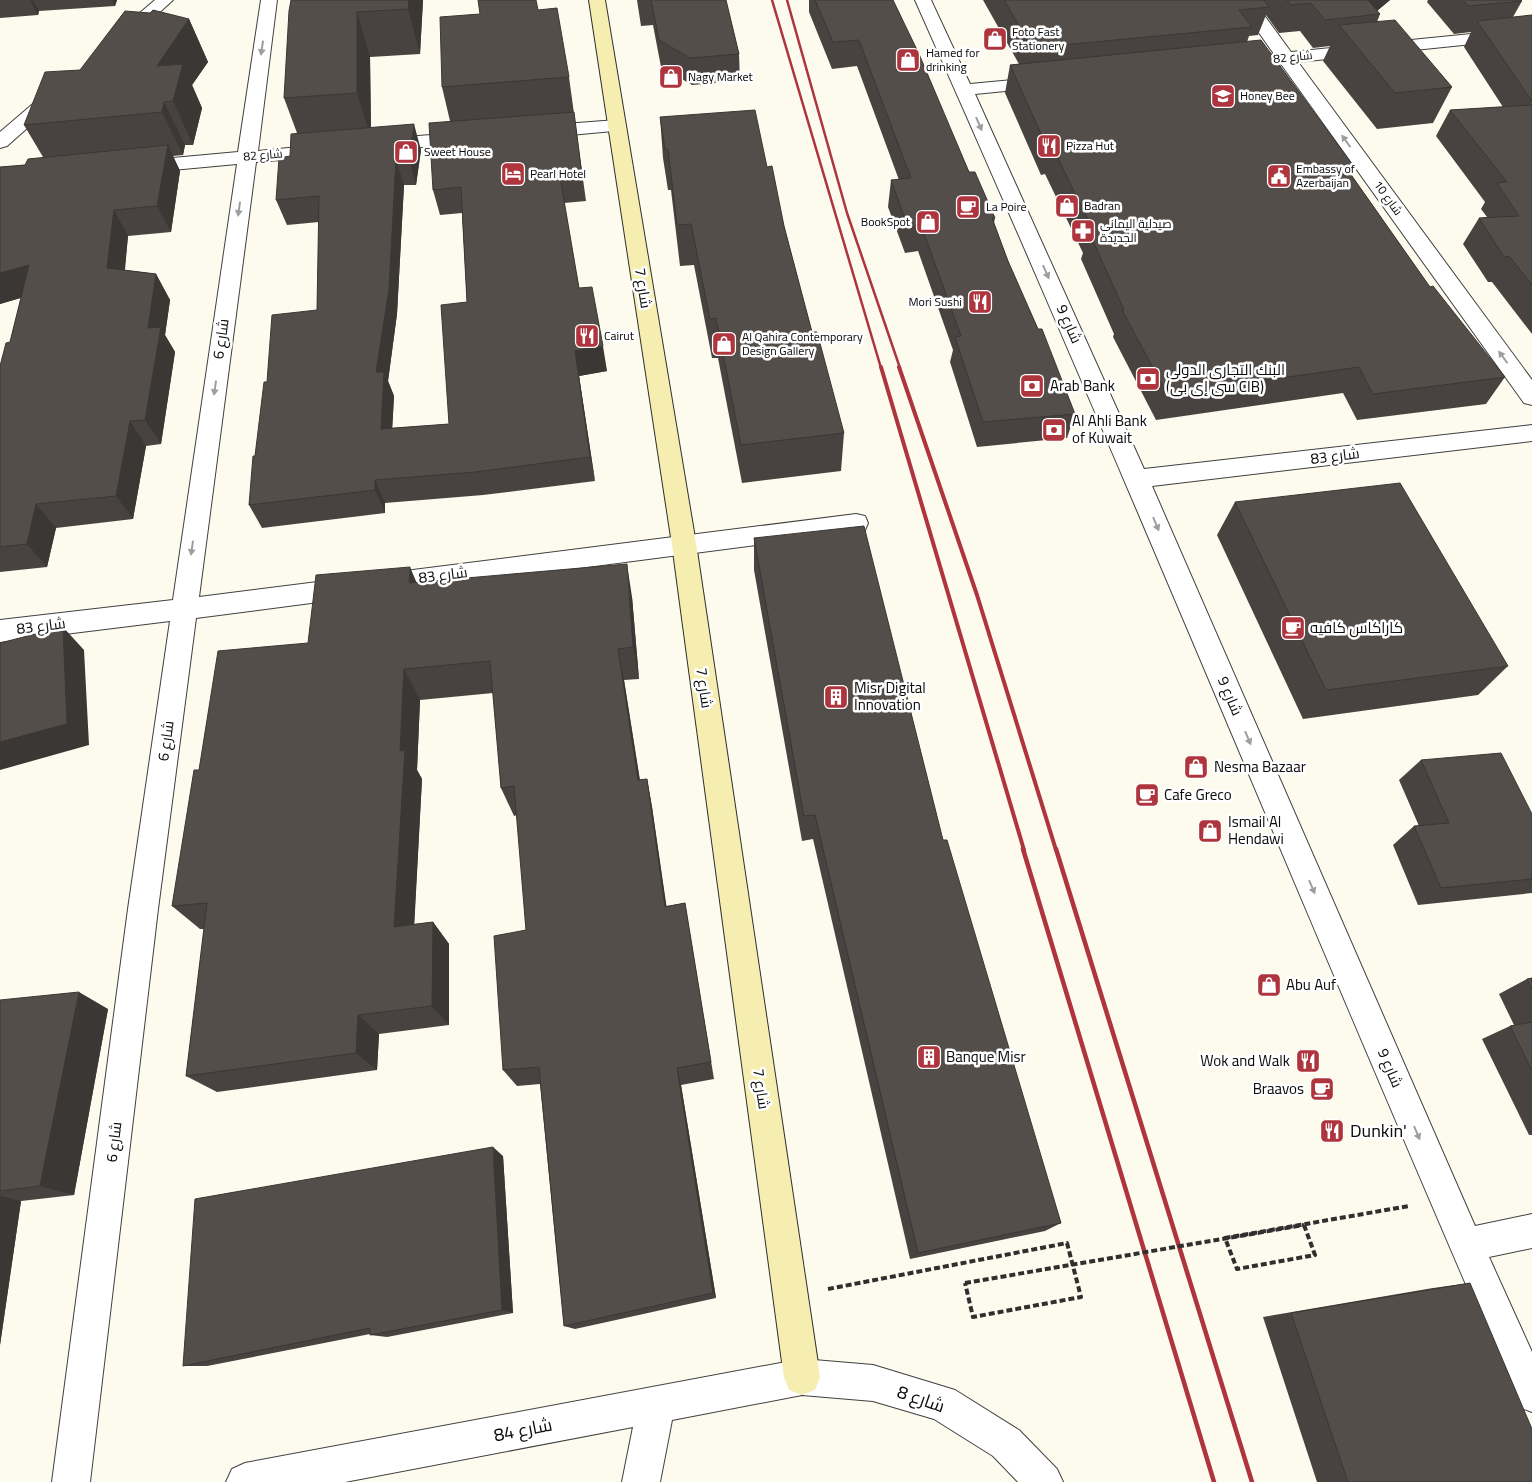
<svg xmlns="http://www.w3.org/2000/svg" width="1532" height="1482" font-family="Georgia,Cairo,serif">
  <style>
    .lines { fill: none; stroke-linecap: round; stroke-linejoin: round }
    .street-casing { stroke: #404040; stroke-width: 2 }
    .secondary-casing { stroke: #2f2f2f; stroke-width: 2 }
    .path { stroke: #2f2f2f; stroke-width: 4; stroke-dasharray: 6 3; stroke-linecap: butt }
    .street { fill: #fff; fill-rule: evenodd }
    .secondary { fill: #f6edb0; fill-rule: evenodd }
    .rail-far2 { stroke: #ae343d; stroke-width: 2.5 }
    .rail-far1 { stroke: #ae343d; stroke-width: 4 }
    .rail { stroke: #ae343d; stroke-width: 4.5 }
    .path-bridge { stroke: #2f2f2f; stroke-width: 4; stroke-dasharray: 6 3; stroke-linecap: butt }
    .wall { fill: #484340 }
    .shaded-wall { fill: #3b3734 }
    .building { fill: #544e4a; stroke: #3b3734 }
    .oneway { fill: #9e9e9e }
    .labels { text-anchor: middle; stroke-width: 5; stroke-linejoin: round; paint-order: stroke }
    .far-poi-label { font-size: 12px; fill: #0d0d0d; stroke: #fff; text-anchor: start }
    .far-street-label { font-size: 12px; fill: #0d0d0d; stroke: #fff }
    .street-label { font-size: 15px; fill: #0d0d0d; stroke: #fff }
    .poi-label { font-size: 15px; fill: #0d0d0d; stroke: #fff; text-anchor: start }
    .near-poi-label { font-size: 18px; fill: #0d0d0d; stroke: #fff; text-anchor: start }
    .near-street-label { font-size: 18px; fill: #0d0d0d; stroke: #fff }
  </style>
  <rect width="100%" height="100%" fill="#fdfaee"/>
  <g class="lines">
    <defs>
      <path id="street" d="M 155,0 L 173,0 L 127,42 L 121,43 L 115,42 L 112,38 L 115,34 Z
        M 261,0 L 277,0 L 258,151 L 329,144 L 336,146 L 339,150 L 336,154 L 329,156 L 256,162 L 199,597 L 856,514 L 865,516 L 868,523 L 865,530 L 856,532 L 196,618 L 158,909 L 90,1482 L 52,1482 L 128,909 L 170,621 L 0,642 L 0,620 L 173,600 L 237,164 L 140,173 L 133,171 L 130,167 L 133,163 L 140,161 L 238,152 Z
        M 915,0 L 931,0 L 970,84 L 1044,77 L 1050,78 L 1053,82 L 1050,86 L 1044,87 L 975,94 L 1144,469 L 1532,425 L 1532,441 L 1152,486 L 1475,1226 L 1532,1214 L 1532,1248 L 1489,1257 L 1532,1352 L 1532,1412 L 1519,1407 C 1315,939 1123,465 915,0 Z
        M 1236,0 L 1253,0 L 1291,52 L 1532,28 L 1532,38 L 1298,62 L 1532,380 L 1532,405 L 1524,403 L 1281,64 L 1239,68 L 1233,67 L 1230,63 L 1233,59 L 1274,54 Z
        M 54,90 L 60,91 L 63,95 L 60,99 L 7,146 L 0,148 L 0,132 L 48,91 Z
        M 617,120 L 624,122 L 626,126 L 624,130 L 538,138 L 531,136 L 529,132 L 531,128 L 538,126 Z
        M 468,132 L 475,134 L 477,138 L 475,142 L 381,151 L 374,149 L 372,145 L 374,141 L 381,139 Z
        M 802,1359 L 873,1365 L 955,1390 L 1019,1430 L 1057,1469 L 1063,1482 L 1018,1482 L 993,1456 L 934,1419 L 873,1401 L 802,1395 L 672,1420 L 660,1482 L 622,1482 L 633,1427 L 345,1482 L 226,1482 L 232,1469 L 245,1463 Z"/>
      <path id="secondary" d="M 589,0 L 605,0 L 696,544 L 820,1377 L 815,1390 L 802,1395 L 789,1390 L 784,1377 L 672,544 Z"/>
    </defs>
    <!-- street casing -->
    <use href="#street" class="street-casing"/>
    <!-- secondary casing -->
    <use href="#secondary" class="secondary-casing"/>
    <!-- path -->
    <path class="path" d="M 1304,1225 L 1315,1255 L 1237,1269 L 1225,1238 L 1409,1206
      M 828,1289 L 1067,1243 L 1081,1297 L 973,1317 L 965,1283"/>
    <!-- street -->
    <use href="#street" class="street"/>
    <!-- secondary -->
    <use href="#secondary" class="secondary"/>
    <!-- rail-far2 -->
    <path class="rail-far2" d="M 772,0 L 881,368
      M 787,0 L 847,213 L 900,368"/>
    <!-- rail-far1 -->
    <path class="rail-far1" d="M 881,367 L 1024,850
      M 899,367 L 977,595 L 1056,850"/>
    <!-- rail -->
    <path class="rail" d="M 1023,849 L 1214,1482
      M 1056,849 L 1252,1482"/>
    <!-- path-bridge -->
    <path class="path-bridge" d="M 965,1283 L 1304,1225"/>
  </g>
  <!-- wall -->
  <path class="wall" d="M 0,0 L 117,0 L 115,6 L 39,11 L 38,15 L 0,18 Z
    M 291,0 L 423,0 L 420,54 L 370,57 L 371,127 L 421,150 L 416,185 L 404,185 L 397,314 L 388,381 L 394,396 L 392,428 L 449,424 L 467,302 L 462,213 L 440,215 L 433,190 L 450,121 L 442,87 L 538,10 L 569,77 L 586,201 L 564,203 L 579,288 L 607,371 L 579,376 L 595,481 L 483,495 L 385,503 L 385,513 L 262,528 L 249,505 L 255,456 L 267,382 L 317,310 L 319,222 L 287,225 L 276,200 L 297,133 L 284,98 Z
    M 637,0 L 726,0 L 739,54 L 740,81 L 692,85 L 661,67 L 653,25 L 641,26 Z
    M 809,0 L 893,0 L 969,172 L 995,218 L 994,223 L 1008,261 L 1075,414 L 1067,438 L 977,447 L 950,362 L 953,350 L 918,251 L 905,253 L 888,207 L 891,180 L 899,180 L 857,66 L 832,69 L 809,12 Z
    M 983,0 L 1390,0 L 1377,11 L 1380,14 L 1377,22 L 1452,87 L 1433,123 L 1377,129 L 1323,61 L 1330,46 L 1313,48 L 1300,31 L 1279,33 L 1266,15 L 1258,35 L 1249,36 L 1247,42 L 1355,168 L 1352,176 L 1430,287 L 1505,377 L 1486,404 L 1357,420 L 1343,393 L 1156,420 L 1113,337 L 1114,334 L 1081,259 L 1083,253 L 1045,174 L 1041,175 L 1005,93 L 1010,65 L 1019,64 Z
    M 1428,0 L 1521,0 L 1522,1 L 1513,17 L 1532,15 L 1532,334 L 1492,282 L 1488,282 L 1463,244 L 1479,218 L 1487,217 L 1481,209 L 1485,202 L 1436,136 L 1450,110 L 1503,107 L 1464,47 L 1471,32 L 1454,34 L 1427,2 Z
    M 189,19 L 208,62 L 192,85 L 202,108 L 193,145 L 185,145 L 183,155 L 173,156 L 180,171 L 171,232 L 128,236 L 125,270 L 156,274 L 170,300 L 165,335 L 175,352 L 161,444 L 146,446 L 133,519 L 56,528 L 47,567 L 0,572 L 0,366 L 10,342 L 21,298 L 0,304 L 0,167 L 25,165 L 43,157 L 24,125 L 80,70 Z
    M 660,117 L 767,167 L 784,226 L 812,332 L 844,433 L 841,471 L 742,483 L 718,358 L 712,358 L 694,265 L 680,266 L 671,190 L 668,190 L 663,158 Z
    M 1235,502 L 1508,666 L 1478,695 L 1303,719 L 1217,535 Z
    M 754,538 L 943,840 L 1061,1223 L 1045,1231 L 910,1259 L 813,839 L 802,841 L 754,570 Z
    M 417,583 L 632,597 L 639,679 L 624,680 L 640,780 L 647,779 L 652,807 L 666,906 L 685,903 L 714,1079 L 681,1085 L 716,1298 L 575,1329 L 564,1326 L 540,1084 L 517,1086 L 503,1070 L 526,930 L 517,815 L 514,816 L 501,788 L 493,693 L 420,700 L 417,770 L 422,779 L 414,924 L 433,922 L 449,944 L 449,1025 L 379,1034 L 377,1070 L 217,1092 L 186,1076 L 204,929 L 200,929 L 172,906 L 308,643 Z
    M 1421,760 L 1532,814 L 1532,893 L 1418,905 L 1393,845 L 1414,826 L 1419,826 L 1399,780 Z
    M 1532,978 L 1532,1135 L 1529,1135 L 1482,1039 L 1510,1026 L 1514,1025 L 1499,994 L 1527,979 Z
    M 0,1000 L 108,1009 L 74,1195 L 21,1201 L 0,1345 Z
    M 503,1156 L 513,1313 L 387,1337 L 370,1335 L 370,1334 L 207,1366 L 183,1366 Z
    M 1470,1283 L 1532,1482 L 1317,1482 L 1263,1317 L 1433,1288 Z"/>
  <!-- shaded-wall -->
  <path class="shaded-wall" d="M 30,0 L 33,0 L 39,11 L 38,15 Z
    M 112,0 L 117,0 L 115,6 Z
    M 409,0 L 423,0 L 420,54 L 408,9 Z
    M 1368,0 L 1390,0 L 1372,15 Z
    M 357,12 L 370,57 L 371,138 L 357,93 Z
    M 189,19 L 208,62 L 192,85 L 202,108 L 193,145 L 157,66 Z
    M 164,102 L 185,145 L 183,155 L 162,112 Z
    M 414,124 L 421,150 L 416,185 L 409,159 Z
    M 168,145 L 180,171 L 171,232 L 157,206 Z
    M 396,160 L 404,185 L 397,314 L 388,381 L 394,396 L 391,453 L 381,429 L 376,372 Z
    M 114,210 L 128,236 L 122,293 L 107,268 Z
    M 29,265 L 46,290 L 0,304 L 0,273 Z
    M 156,274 L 170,300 L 165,335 L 175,352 L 161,444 L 145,420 L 148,328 Z
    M 603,346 L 607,371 L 579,376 L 595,481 L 590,457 L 575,351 Z
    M 130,421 L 146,446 L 133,519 L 116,496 Z
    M 375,480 L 385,503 L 385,513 L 375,490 Z
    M 36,504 L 56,528 L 47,567 L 27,544 Z
    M 627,564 L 632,597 L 639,679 L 633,647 Z
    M 410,567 L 424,600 L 409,583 Z
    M 63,627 L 84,650 L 89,745 L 0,770 L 0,742 Z
    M 618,649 L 624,680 L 644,808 L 638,780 Z
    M 404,669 L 420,700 L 417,770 L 422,779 L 413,949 L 394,927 L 400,751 Z
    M 647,779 L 652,807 L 670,930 L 665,907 Z
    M 433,922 L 449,944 L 449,1025 L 432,1006 Z
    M 79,992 L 108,1009 L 74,1195 L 40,1186 Z
    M 358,1015 L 379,1034 L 377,1070 L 356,1053 Z
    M 677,1068 L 681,1085 L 716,1298 L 713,1293 Z
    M 493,1147 L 503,1156 L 513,1313 L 502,1310 Z
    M 0,1196 L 21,1201 L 0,1345 Z"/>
  <!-- building -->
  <path class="building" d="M 291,0 L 409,0 L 408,9 L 357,12 L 357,93 L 284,98 L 289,11 Z
    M 478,0 L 536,0 L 538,10 L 557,8 L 569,77 L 442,87 L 440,17 L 480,14 Z
    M 651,0 L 726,0 L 739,54 L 690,58 L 659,40 Z
    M 815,0 L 893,0 L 919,54 L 969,172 L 975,172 L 995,218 L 992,218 L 1008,261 L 1038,329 L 1042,329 L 1075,414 L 983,422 L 955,337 L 961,336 L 921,225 L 908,227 L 891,180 L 911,178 L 859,40 L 833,42 Z
    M 1004,0 L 1264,0 L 1269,7 L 1239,10 L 1252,27 L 1032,48 Z
    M 1287,0 L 1368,0 L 1380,14 L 1325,20 L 1311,3 L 1290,5 Z
    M 1463,0 L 1521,0 L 1522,1 L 1468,6 Z
    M 153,10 L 189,19 L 157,66 L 183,64 L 173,101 L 164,102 L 162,112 L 24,125 L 45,72 L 80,70 L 125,11 L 150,13 Z
    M 1532,15 L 1532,101 L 1477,21 Z
    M 1395,20 L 1452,87 L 1395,93 L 1339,25 Z
    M 1261,40 L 1355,168 L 1347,169 L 1430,287 L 1433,286 L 1505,377 L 1373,394 L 1359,367 L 1167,394 L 1122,310 L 1124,310 L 1089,232 L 1094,232 L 1052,146 L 1047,147 L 1010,65 Z
    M 1532,105 L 1532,285 L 1509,256 L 1504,257 L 1479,218 L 1519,216 L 1497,183 L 1507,182 L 1450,110 Z
    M 755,110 L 767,167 L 772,166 L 784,226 L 812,332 L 817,332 L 844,433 L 741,445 L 716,318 L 710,319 L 691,224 L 677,225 L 668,149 L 665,149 L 660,117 Z
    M 574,112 L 582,175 L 560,177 L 579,288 L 592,287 L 603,346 L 575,351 L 590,457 L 475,472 L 375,480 L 375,490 L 249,505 L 253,456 L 255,456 L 264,382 L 267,382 L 272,315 L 317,310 L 319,196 L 276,200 L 279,158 L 290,156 L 291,134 L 414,124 L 409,159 L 396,160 L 389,289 L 376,372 L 384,372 L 381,429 L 449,424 L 441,305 L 467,302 L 461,187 L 433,190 L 429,123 Z
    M 168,145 L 157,206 L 114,210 L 107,268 L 156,274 L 148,328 L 161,327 L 145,420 L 130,421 L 116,496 L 36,504 L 27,544 L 0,547 L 0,366 L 6,343 L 10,342 L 29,265 L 0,273 L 0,167 L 25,165 L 28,159 Z
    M 1400,483 L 1508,666 L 1326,690 L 1235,502 Z
    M 864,526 L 943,840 L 947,840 L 1061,1223 L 918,1253 L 815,815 L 804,816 L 754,538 Z
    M 627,564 L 633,647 L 618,649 L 638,780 L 647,779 L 665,907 L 685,903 L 711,1062 L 677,1068 L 713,1293 L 564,1326 L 539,1067 L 503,1070 L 494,936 L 526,930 L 514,786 L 501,788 L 490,661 L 404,669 L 400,751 L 405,750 L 394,927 L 433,922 L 432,1006 L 358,1015 L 356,1053 L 186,1076 L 207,903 L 172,906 L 194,770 L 199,770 L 218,651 L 308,643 L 316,575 L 410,567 L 409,583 Z
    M 63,627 L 67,724 L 0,742 L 0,643 Z
    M 1501,753 L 1532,814 L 1532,879 L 1441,888 L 1414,826 L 1449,823 L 1421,760 Z
    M 1532,978 L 1532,990 L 1527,979 Z
    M 79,992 L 40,1186 L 0,1191 L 0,1000 Z
    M 1532,1022 L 1532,1071 L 1510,1026 Z
    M 493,1147 L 502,1310 L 370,1335 L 370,1328 L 183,1366 L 195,1199 Z
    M 1470,1283 L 1532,1429 L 1532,1482 L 1348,1482 L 1291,1313 Z"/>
  <!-- one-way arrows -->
  <defs><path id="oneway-solid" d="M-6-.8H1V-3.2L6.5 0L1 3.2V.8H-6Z" transform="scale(1.25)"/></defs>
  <g class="oneway">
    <use href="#oneway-solid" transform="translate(262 48) rotate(98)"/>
    <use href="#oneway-solid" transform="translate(979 124) rotate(66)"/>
    <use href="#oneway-solid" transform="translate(1346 141) rotate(-126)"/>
    <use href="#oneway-solid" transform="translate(239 209) rotate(98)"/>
    <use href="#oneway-solid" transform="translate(1046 272) rotate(66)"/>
    <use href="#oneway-solid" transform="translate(1503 357) rotate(-126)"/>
    <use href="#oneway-solid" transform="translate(215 388) rotate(98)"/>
    <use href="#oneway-solid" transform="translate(1156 524) rotate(67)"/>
    <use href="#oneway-solid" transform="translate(192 548) rotate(98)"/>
    <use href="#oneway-solid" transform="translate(1248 738) rotate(67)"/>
    <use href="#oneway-solid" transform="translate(1312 887) rotate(67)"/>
    <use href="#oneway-solid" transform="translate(1417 1133) rotate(67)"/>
  </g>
  <!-- icons -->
  <defs>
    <symbol id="shop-square" viewBox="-11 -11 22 22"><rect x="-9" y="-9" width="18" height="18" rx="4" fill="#ae343d" stroke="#fff"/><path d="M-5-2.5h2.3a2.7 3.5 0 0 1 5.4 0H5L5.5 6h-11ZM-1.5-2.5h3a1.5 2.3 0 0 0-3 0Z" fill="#fff"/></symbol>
    <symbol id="school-square" viewBox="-11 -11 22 22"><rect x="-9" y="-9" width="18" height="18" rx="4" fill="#ae343d" stroke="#fff"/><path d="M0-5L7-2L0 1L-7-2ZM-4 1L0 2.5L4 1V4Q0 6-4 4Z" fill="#fff"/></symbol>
    <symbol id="restaurant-square" viewBox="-11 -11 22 22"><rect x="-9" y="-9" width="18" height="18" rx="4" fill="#ae343d" stroke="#fff"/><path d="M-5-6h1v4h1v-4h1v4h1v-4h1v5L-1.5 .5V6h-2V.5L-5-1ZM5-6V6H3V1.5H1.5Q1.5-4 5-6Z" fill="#fff"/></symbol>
    <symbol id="hotel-square" viewBox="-11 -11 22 22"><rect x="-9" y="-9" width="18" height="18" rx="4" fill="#ae343d" stroke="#fff"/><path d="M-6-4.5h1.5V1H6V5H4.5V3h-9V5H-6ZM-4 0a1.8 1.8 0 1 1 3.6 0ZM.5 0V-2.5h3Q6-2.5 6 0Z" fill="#fff"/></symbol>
    <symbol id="civic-square" viewBox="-11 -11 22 22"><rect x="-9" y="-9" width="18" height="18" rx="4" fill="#ae343d" stroke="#fff"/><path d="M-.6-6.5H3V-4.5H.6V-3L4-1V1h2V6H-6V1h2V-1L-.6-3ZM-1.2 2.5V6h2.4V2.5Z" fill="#fff"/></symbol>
    <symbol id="cafe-square" viewBox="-11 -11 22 22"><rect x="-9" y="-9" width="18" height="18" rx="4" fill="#ae343d" stroke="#fff"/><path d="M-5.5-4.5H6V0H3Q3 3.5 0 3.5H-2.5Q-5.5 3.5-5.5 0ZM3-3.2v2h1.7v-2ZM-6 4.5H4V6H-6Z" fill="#fff"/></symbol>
    <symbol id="pharmacy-square" viewBox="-11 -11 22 22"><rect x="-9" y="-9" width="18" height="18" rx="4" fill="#ae343d" stroke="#fff"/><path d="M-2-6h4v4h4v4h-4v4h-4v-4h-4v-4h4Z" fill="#fff"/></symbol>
    <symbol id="bank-square" viewBox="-11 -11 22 22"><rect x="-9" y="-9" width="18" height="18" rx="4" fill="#ae343d" stroke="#fff"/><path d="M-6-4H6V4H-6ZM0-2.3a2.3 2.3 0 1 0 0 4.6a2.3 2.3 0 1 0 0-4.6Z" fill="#fff"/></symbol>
    <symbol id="building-square" viewBox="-11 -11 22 22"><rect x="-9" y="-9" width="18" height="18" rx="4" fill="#ae343d" stroke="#fff"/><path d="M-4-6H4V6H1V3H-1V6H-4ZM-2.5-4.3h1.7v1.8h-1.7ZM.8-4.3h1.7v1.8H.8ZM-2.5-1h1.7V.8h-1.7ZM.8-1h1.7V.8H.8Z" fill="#fff"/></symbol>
  </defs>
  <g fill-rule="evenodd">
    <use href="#shop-square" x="981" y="25" width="28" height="28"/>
    <use href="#shop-square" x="894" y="46" width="28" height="28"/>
    <use href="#shop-square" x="657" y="63" width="28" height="28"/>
    <use href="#school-square" x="1209" y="82" width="28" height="28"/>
    <use href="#restaurant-square" x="1035" y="132" width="28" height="28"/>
    <use href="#shop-square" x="392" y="138" width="28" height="28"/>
    <use href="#hotel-square" x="499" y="160" width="28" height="28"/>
    <use href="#civic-square" x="1265" y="162" width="28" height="28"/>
    <use href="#shop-square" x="1053" y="192" width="28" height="28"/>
    <use href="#cafe-square" x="954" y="193" width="28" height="28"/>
    <use href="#shop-square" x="914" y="208" width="28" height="28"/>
    <use href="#pharmacy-square" x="1069" y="217" width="28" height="28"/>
    <use href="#restaurant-square" x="966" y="288" width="28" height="28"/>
    <use href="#restaurant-square" x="573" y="322" width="28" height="28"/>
    <use href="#shop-square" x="710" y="330" width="28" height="28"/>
    <use href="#bank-square" x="1134" y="365" width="28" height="28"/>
    <use href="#bank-square" x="1018" y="372" width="28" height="28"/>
    <use href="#bank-square" x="1040" y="416" width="28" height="28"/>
    <use href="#cafe-square" x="1279" y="614" width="28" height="28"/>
    <use href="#building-square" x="822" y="683" width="28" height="28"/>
    <use href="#shop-square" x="1182" y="753" width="28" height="28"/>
    <use href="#cafe-square" x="1133" y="781" width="28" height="28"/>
    <use href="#shop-square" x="1196" y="817" width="28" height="28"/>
    <use href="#shop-square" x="1255" y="971" width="28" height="28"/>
    <use href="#building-square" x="915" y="1043" width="28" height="28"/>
    <use href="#restaurant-square" x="1294" y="1047" width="28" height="28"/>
    <use href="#cafe-square" x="1308" y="1075" width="28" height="28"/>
    <use href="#restaurant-square" x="1318" y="1117" width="28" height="28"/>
  </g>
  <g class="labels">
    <!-- far-poi labels -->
    <g class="far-poi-label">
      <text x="1012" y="36">Foto Fast<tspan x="1012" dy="14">Stationery</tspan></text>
      <text x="926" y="57">Hamed for<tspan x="926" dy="14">drinking</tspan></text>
      <text x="688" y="81">Nagy Market</text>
      <text x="1240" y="100">Honey Bee</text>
      <text x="1066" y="150">Pizza Hut</text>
      <text x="424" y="156">Sweet House</text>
      <text x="1296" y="173">Embassy of<tspan x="1296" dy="14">Azerbaijan</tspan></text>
      <text x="530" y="178">Pearl Hotel</text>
      <text x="1084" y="210">Badran</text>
      <text x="986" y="211">La Poire</text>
      <text x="910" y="226" text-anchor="end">BookSpot</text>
      <text x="1100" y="228">صيدلية اليماني<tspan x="1100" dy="14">الجديدة</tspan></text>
      <text x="962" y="306" text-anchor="end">Mori Sushi</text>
      <text x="604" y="340">Cairut</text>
      <text x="742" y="341">Al Qahira Contemporary<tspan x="742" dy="14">Design Gallery</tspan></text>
    </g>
    <!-- far-street labels -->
    <g class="far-street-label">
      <text transform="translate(1293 57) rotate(-6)" y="4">شارع 82</text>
      <text transform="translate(263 155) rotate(-5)" y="4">شارع 82</text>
      <text transform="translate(1388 198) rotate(54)" y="4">شارع 10</text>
    </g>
    <!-- street labels -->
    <g class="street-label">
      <text transform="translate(643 288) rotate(81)" y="5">شارع 7</text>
      <text transform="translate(1069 324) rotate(66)" y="5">شارع 9</text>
      <text transform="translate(221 339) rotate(-82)" y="5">شارع 6</text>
      <text transform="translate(1335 456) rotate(-7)" y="5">شارع 83</text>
      <text transform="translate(443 575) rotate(-7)" y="5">شارع 83</text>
      <text transform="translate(41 626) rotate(-7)" y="5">شارع 83</text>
      <text transform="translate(704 688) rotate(82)" y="5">شارع 7</text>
      <text transform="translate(1230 696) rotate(67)" y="5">شارع 9</text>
      <text transform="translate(166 741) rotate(-82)" y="5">شارع 6</text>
      <text transform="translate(1390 1068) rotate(67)" y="5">شارع 9</text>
      <text transform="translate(761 1089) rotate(82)" y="5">شارع 7</text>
      <text transform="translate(114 1142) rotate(-83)" y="5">شارع 6</text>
    </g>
    <!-- poi labels -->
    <g class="poi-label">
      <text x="1166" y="375">البنك التجارى الدولى<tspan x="1166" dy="17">(سى إى بى CIB)</tspan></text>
      <text x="1050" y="391">Arab Bank</text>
      <text x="1072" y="426">Al Ahli Bank<tspan x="1072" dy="17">of Kuwait</tspan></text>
      <text x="1310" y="633">كاراكاس كافيه</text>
      <text x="854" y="693">Misr Digital<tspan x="854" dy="17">Innovation</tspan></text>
      <text x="1214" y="772">Nesma Bazaar</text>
      <text x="1164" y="800">Cafe Greco</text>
      <text x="1228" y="827">Ismail Al<tspan x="1228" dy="17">Hendawi</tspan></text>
      <text x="1286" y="990">Abu Auf</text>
      <text x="946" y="1062">Banque Misr</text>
      <text x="1290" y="1066" text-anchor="end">Wok and Walk</text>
      <text x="1304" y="1094" text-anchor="end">Braavos</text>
    </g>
    <!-- near-poi labels -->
    <g class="near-poi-label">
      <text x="1350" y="1137">Dunkin'</text>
    </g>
    <!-- near-street labels -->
    <g class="near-street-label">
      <text transform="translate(921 1399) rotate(19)" y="6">شارع 8</text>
      <text transform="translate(523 1430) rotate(-11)" y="6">شارع 84</text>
    </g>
  </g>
</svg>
